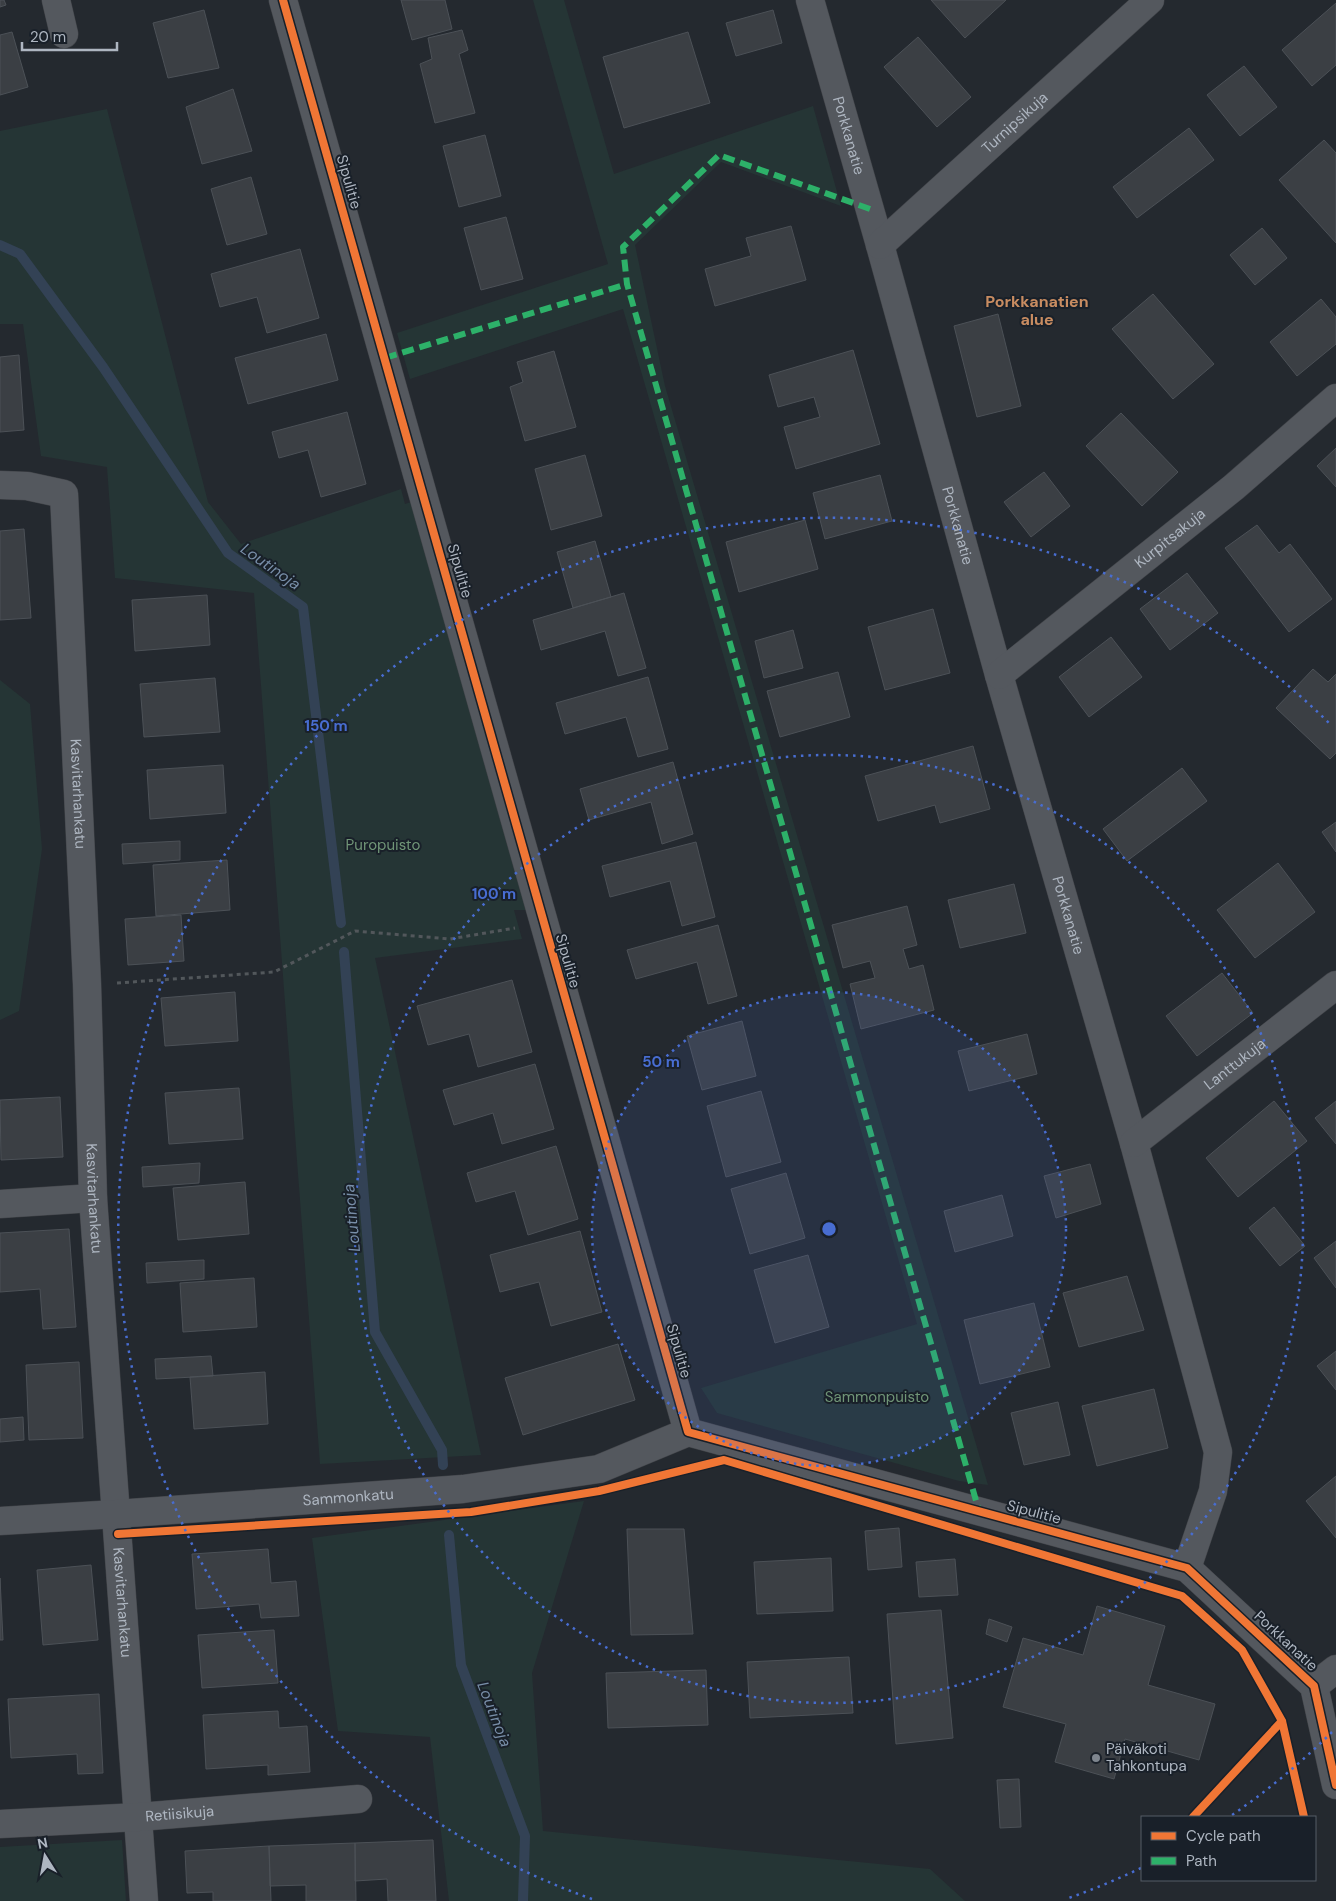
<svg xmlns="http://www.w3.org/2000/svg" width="1336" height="1901" font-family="'DM Sans',sans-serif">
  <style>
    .green { fill: #253535 }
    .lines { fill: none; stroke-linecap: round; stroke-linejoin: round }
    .stream { stroke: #334255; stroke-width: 10 }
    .building { fill: #3b3f44; stroke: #4c5157 }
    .minor-casing { stroke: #404348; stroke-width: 29 }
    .path { stroke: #52575b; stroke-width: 3; stroke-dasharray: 4 4; stroke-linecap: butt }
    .minor { stroke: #54585e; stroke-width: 28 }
    .quiet { stroke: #2db169; stroke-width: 6; stroke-dasharray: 12 6; stroke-linecap: butt }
    .cycleway-casing { stroke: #192029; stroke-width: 11 }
    .cycleway { stroke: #f07635; stroke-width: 8 }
    .ring { fill: none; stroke: #486dd1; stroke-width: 2.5; stroke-dasharray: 2.5 5 }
    .poi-dot { fill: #7e858e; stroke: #192029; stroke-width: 2 }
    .labels { text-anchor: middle; stroke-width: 4; stroke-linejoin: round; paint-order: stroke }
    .street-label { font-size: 15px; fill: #aeb6c1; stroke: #192029 }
    .park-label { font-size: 15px; fill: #709577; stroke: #192029 }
    .poi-label { font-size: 15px; fill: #aeb6c1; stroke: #192029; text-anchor: start }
    .neighbourhood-label { font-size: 16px; font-weight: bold; fill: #c88c61; stroke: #192029 }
    .water-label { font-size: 16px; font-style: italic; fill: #788ea8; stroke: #192029 }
    .centre { fill: #486dd1; stroke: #192029; stroke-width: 2.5 }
    .ring-label { font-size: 15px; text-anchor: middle; font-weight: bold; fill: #486dd1; stroke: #192029; stroke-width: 4; stroke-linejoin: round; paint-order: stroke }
  </style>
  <rect width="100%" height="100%" fill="#24292f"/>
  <!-- green -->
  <path class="green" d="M 533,0 L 564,0 L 614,174 L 813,106 L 841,206 L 721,162 L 635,245 L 665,386 L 988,1485 L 959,1481 L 717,1413 L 701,1388 L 917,1324 L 623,309 L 410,379 L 397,333 L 608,264 Z
    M 107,109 L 208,502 L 241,544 L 401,489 L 405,504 L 414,501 L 529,910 L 514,910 L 522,939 L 375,958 L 481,1455 L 320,1464 L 254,593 L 115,578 L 107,467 L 41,456 L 23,324 L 0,324 L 0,131 Z
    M 0,680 L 30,704 L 42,849 L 19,1011 L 0,1020 Z
    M 584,1501 L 532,1673 L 543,1831 L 930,1869 L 965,1901 L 449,1901 L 430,1737 L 338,1731 L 312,1538 Z
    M 122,1840 L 126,1901 L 0,1901 L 0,1847 Z"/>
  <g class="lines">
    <!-- stream -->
    <path class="stream" d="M 0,245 L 20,254 L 103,367 L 228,553 L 303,607 L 341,923
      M 344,952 L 375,1332 L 442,1450 L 443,1465
      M 449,1535 L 461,1665 L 525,1836 L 523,1901"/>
  </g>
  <!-- building -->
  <path class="building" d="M 0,0 L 4,0 L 6,5 L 0,7 Z
    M 401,0 L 445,0 L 452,29 L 412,40 Z
    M 931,0 L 1006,0 L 965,38 Z
    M 1336,3 L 1336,65 L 1312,86 L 1282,50 Z
    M 204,10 L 219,68 L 168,78 L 153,23 Z
    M 773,10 L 782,43 L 736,56 L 726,23 Z
    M 462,30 L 468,50 L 459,54 L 475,113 L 435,123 L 420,64 L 432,59 L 428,38 Z
    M 12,32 L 28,87 L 0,95 L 0,35 Z
    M 688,32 L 710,103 L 624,128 L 603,57 Z
    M 918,37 L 971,97 L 937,127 L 884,67 Z
    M 1244,66 L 1277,107 L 1240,136 L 1207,95 Z
    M 233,89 L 252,151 L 202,164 L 186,107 Z
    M 1189,128 L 1214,160 L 1137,218 L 1113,187 Z
    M 485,135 L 501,196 L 459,207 L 443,146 Z
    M 1324,140 L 1336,153 L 1336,243 L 1279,180 Z
    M 251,177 L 267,234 L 227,245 L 211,189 Z
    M 506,217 L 523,279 L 481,290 L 464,228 Z
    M 791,226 L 806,280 L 715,306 L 705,269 L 751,256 L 746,238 Z
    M 1262,228 L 1287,258 L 1255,285 L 1230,255 Z
    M 300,249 L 319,318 L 267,333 L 257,297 L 220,307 L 211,274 Z
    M 1153,294 L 1214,364 L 1173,399 L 1112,329 Z
    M 1321,299 L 1336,317 L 1336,344 L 1297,376 L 1270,342 Z
    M 998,314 L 1021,406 L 977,417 L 954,326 Z
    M 326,334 L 338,380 L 248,404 L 235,358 Z
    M 853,350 L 880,444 L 796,469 L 784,427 L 820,417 L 814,397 L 778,407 L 769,375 Z
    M 554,351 L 576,427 L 525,441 L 510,387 L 523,382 L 517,362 Z
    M 19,355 L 24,430 L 0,432 L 0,357 Z
    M 347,412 L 366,484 L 321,497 L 308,450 L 279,458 L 272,432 Z
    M 1121,413 L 1178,472 L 1142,506 L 1086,446 Z
    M 1336,448 L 1336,487 L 1317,466 Z
    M 585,455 L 602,516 L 551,530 L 535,469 Z
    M 1044,472 L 1070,506 L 1031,537 L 1004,502 Z
    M 880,475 L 892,521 L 825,539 L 813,493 Z
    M 805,520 L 818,569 L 739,592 L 726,542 Z
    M 1257,525 L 1279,553 L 1290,544 L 1332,599 L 1289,632 L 1225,548 Z
    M 24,529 L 31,618 L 0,620 L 0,531 Z
    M 595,541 L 611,597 L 573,608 L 557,552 Z
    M 1187,573 L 1218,613 L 1170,650 L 1140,609 Z
    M 624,593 L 646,668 L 618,676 L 605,631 L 541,650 L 533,620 Z
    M 207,595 L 210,645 L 135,651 L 132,600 Z
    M 933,609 L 950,673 L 885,690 L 868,627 Z
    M 793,630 L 803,668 L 764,678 L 755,641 Z
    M 1111,637 L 1142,677 L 1089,717 L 1059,677 Z
    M 1313,669 L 1328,682 L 1336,674 L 1336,753 L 1330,759 L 1276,708 Z
    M 838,672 L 850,717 L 780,737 L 767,691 Z
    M 648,677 L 668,749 L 638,757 L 626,717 L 565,734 L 556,703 Z
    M 215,678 L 220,732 L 144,737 L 140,684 Z
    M 973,746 L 990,809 L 940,823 L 935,805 L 878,821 L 865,776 Z
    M 673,762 L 693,834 L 662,844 L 651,802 L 589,820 L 580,789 Z
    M 223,765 L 226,813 L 150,819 L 147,770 Z
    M 1182,768 L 1207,801 L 1127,861 L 1103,829 Z
    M 1336,822 L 1336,852 L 1322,832 Z
    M 180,841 L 180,860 L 123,864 L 122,844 Z
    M 696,842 L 715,917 L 682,926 L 670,881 L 610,897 L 602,866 Z
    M 227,860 L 230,910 L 156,916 L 153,865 Z
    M 1278,863 L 1315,912 L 1255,958 L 1217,910 Z
    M 1014,884 L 1026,933 L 960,948 L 948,900 Z
    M 907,906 L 917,945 L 903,949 L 909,969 L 923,965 L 934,1010 L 861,1029 L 850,984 L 875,978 L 870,961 L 843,968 L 832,925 Z
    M 181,915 L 184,961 L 128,965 L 125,919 Z
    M 718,925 L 737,996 L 708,1004 L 697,962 L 636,979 L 627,950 Z
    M 1222,973 L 1253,1013 L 1197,1056 L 1166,1016 Z
    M 512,980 L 532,1052 L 478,1067 L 469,1034 L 428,1045 L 417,1006 Z
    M 235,992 L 238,1041 L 165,1046 L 161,998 Z
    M 742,1021 L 756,1076 L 702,1090 L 687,1036 Z
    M 1027,1034 L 1037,1074 L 969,1091 L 958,1051 Z
    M 535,1064 L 554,1129 L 502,1144 L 493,1113 L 454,1125 L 443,1090 Z
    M 239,1088 L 243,1139 L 169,1144 L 165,1093 Z
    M 761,1091 L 781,1162 L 726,1177 L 707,1106 Z
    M 60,1097 L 63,1157 L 1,1160 L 0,1100 Z
    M 1274,1101 L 1307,1141 L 1238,1197 L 1206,1158 Z
    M 1336,1101 L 1336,1144 L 1315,1118 Z
    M 556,1146 L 578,1219 L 528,1235 L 515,1191 L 476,1202 L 467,1173 Z
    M 200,1163 L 199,1183 L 143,1187 L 142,1167 Z
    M 1090,1164 L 1101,1204 L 1056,1218 L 1044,1176 Z
    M 786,1173 L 805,1238 L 750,1254 L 731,1189 Z
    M 245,1182 L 249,1234 L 178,1240 L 173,1188 Z
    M 1002,1195 L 1013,1236 L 955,1252 L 944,1211 Z
    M 1274,1207 L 1305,1246 L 1280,1266 L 1249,1228 Z
    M 69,1229 L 76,1327 L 43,1329 L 40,1289 L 0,1292 L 0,1233 Z
    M 580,1231 L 602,1312 L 551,1326 L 539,1282 L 500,1292 L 490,1255 Z
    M 1336,1241 L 1336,1288 L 1314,1258 Z
    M 808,1255 L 829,1327 L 775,1343 L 754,1270 Z
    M 204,1260 L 204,1279 L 147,1283 L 146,1263 Z
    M 1127,1276 L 1144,1330 L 1079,1347 L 1063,1293 Z
    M 254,1278 L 257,1327 L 183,1332 L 180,1283 Z
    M 1034,1303 L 1050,1367 L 980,1384 L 964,1320 Z
    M 618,1344 L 635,1400 L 523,1435 L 505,1378 Z
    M 1336,1351 L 1336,1390 L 1317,1366 Z
    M 211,1356 L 213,1376 L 156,1379 L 155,1359 Z
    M 79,1362 L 83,1438 L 29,1440 L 26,1365 Z
    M 265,1372 L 268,1424 L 194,1429 L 190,1377 Z
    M 1154,1389 L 1168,1448 L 1097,1466 L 1082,1406 Z
    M 1058,1402 L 1070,1455 L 1024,1465 L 1011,1413 Z
    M 23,1417 L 24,1440 L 0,1442 L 0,1419 Z
    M 1336,1476 L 1336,1538 L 1306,1501 Z
    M 899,1528 L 902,1567 L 868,1570 L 865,1531 Z
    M 627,1529 L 684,1529 L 693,1634 L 631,1635 Z
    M 268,1549 L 271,1583 L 296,1581 L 299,1616 L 261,1618 L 259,1604 L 196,1609 L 192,1554 Z
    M 831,1558 L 833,1611 L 757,1614 L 754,1562 Z
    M 955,1559 L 958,1595 L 919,1597 L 916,1562 Z
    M 91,1565 L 98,1640 L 43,1645 L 37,1570 Z
    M 0,1578 L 3,1640 L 0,1640 Z
    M 1097,1606 L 1165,1626 L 1148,1685 L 1215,1704 L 1199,1760 L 1125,1739 L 1114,1779 L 1055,1762 L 1066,1724 L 1003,1707 L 1023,1638 L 1083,1655 Z
    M 941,1610 L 953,1738 L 896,1744 L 887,1614 Z
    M 989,1619 L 1012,1627 L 1007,1642 L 986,1634 Z
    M 274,1630 L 278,1683 L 202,1688 L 198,1635 Z
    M 849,1657 L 853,1713 L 750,1718 L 747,1662 Z
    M 706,1670 L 708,1725 L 608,1728 L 606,1673 Z
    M 99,1694 L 103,1773 L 78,1774 L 77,1754 L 11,1758 L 8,1699 Z
    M 278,1711 L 279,1728 L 307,1726 L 310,1772 L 268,1775 L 268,1765 L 206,1769 L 203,1715 Z
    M 1019,1779 L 1021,1827 L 1000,1828 L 997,1780 Z
    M 433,1840 L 436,1901 L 388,1901 L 387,1879 L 355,1881 L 355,1843 Z
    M 355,1843 L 356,1901 L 306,1901 L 306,1885 L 270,1886 L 269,1846 Z
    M 269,1846 L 271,1901 L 213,1901 L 213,1892 L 187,1893 L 185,1851 Z"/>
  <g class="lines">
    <defs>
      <g id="minor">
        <path d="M 56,0 L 64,34"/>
        <path d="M 283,0 L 688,1432 L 1187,1568 L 1314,1686 L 1336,1785"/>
        <path id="s1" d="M 810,0 L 880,245 L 999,675 L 1134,1143 L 1218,1452 L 1213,1491 L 1187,1568"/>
        <path id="s2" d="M 880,245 L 1150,0"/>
        <path id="s3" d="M 0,485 L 27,486 L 64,494 L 87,984 L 93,1198 L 144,1901"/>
        <path id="s4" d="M 999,675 L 1234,487 L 1336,398"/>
        <path id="s5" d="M 1134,1143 L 1336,985"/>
        <path d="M 0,1204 L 93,1198"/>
        <path id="s6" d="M 0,1521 L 116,1514 L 463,1489 L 599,1469 L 688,1432"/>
        <path d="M 1314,1686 L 1336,1669"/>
        <path id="s7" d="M 0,1824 L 139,1817 L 358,1799"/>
      </g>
    </defs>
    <!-- minor casing -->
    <use href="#minor" class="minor-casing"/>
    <!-- path -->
    <path class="path" d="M 117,983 L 274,972 L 355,931 L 450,939 L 515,928"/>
    <!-- minor -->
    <use href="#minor" class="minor"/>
    <!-- quiet -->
    <path class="quiet" d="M 870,209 L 719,155 L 623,247 L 627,284 L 979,1511
      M 385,358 L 627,284"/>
    <defs>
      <path id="cycleway" d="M 283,0 L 688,1432 L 1187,1568 L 1314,1686 L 1336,1785
        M 118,1534 L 471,1512 L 599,1491 L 724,1460 L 1182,1596 L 1242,1650 L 1282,1721 L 1304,1817
        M 1193,1817 L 1282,1721"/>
    </defs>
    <!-- cycleway casing -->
    <use href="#cycleway" class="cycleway-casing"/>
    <!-- cycleway -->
    <use href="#cycleway" class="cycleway"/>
  </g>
  <!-- distance rings -->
  <circle cx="829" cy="1229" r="237" fill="#486dd1" fill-opacity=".12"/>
  <g class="ring">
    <circle cx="829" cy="1229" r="237"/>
    <circle cx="829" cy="1229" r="474"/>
    <path d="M1332 1732A711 711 0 0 1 1232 1815M1141 1868A711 711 0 0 1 1066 1899M592 1899A711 711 0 1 1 1332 726"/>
  </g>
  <!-- markers -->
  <circle class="poi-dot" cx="1096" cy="1758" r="5"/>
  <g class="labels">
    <!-- street labels -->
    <g class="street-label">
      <text dy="5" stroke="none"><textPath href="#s2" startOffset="182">Turnipsikuja</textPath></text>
      <text dy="5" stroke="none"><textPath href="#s1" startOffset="141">Porkkanatie</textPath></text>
      <text transform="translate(349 182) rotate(74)" y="5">Sipulitie</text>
      <text dy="5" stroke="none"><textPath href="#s1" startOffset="546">Porkkanatie</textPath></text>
      <text dy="5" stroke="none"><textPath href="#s4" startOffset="219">Kurpitsakuja</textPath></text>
      <text transform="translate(460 571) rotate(74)" y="5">Sipulitie</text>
      <text dy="5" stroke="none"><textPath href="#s3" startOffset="365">Kasvitarhankatu</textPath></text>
      <text dy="5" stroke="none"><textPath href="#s1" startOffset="951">Porkkanatie</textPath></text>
      <text transform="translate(568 961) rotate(74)" y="5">Sipulitie</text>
      <text dy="5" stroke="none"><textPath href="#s5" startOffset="128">Lanttukuja</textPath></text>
      <text dy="5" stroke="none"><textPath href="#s3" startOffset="770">Kasvitarhankatu</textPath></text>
      <text transform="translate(679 1351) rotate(74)" y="5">Sipulitie</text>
      <text dy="5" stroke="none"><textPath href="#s6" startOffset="349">Sammonkatu</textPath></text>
      <text transform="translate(1034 1512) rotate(15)" y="5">Sipulitie</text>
      <text dy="5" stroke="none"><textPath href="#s3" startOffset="1175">Kasvitarhankatu</textPath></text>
      <text transform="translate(1286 1641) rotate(43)" y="5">Porkkanatie</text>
      <text dy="5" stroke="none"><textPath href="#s7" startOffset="180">Retiisikuja</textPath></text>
    </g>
    <!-- park labels -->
    <g class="park-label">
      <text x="383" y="850">Puropuisto</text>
      <text x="877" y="1402">Sammonpuisto</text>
    </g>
    <!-- poi labels -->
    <g class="poi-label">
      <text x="1106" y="1754">Päiväkoti<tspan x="1106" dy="17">Tahkontupa</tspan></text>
    </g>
    <!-- neighbourhood labels -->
    <g class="neighbourhood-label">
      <text x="1037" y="307">Porkkanatien<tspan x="1037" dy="18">alue</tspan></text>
    </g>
    <!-- water labels -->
    <g class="water-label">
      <text transform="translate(271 566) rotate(35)" y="6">Loutinoja</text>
      <text transform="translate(351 1218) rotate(-95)" y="6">Loutinoja</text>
      <text transform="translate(495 1714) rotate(69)" y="6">Loutinoja</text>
    </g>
  </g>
  <circle cx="829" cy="1229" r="8" class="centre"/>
  <g class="ring-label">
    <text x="326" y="731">150 m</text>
    <text x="494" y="899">100 m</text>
    <text x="661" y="1067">50 m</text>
  </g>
  <!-- legend -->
  <rect x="1141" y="1816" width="175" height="65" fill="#192029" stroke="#555c66"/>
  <rect x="1151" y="1832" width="25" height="8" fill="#f07635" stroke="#555c66"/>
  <text x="1186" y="1841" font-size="15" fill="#aeb6c1">Cycle path</text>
  <rect x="1151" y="1857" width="25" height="8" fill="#2db169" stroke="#555c66"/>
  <text x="1186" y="1866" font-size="15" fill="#aeb6c1">Path</text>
  <!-- north arrow -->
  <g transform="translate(45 1856) rotate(349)" stroke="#192029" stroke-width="4" paint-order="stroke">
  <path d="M0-4L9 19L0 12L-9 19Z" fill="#aeb6c1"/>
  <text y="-8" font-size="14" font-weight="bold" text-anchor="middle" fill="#aeb6c1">N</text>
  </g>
  <!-- scale -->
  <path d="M22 42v8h95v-8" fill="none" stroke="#aeb6c1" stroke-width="2.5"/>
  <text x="30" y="42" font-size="15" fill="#aeb6c1" stroke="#192029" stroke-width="4" paint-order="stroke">20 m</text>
</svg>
